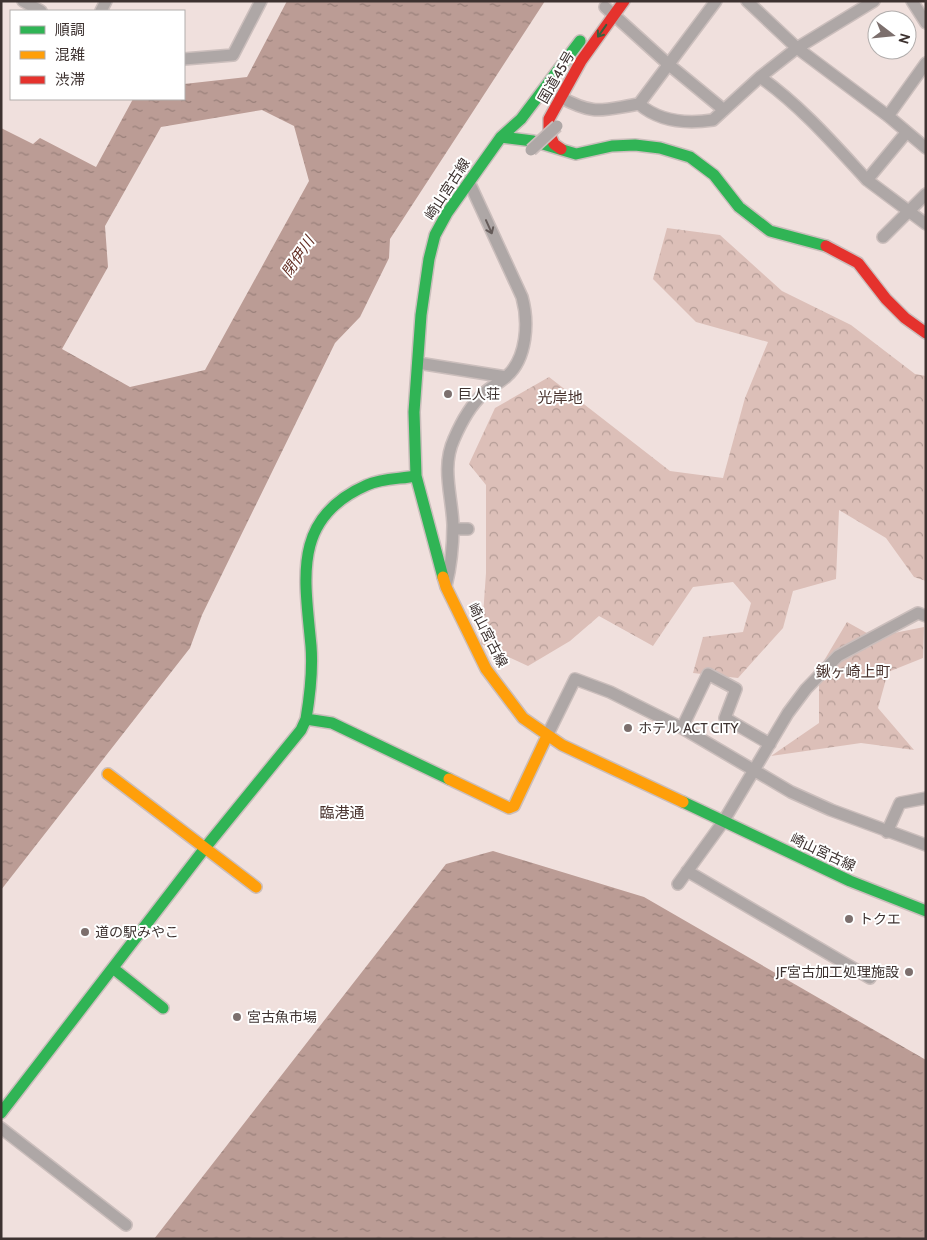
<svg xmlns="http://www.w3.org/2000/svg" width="927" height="1240" font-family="Cabin,'Noto Sans JP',sans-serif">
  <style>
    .forest { fill: url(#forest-crowns) }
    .water { fill: url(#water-ripples); fill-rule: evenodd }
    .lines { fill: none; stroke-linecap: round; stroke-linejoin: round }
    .street-casing { stroke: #cbbebc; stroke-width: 14 }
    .fast-casing { stroke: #cbbebc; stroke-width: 14 }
    .slow-casing { stroke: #cbbebc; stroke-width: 14 }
    .jam-casing { stroke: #cbbebc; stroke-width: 14 }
    .street { stroke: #aea7a6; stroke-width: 11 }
    .fast { stroke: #30b455; stroke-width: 11 }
    .slow { stroke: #ff9f0a; stroke-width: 11 }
    .jam { stroke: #e5322d; stroke-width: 11 }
    .street-bridge-casing { stroke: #cbbebc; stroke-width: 14; stroke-linecap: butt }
    .street-bridge { stroke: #aea7a6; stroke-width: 11 }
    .oneway { stroke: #38603d }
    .oneway2 { stroke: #655b59 }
    .poi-dot { fill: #7c6f6d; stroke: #fff; stroke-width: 2 }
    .labels { text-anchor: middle; stroke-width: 4; stroke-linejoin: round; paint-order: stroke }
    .street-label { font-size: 14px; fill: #3d3230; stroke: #fff }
    .poi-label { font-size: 14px; fill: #3d3230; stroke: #fff; text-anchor: start }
    .water-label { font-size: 15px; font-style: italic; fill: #632e23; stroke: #fff }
    .neighbourhood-label { font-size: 15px; fill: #48322d; stroke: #fff }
  </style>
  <defs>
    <pattern id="forest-crowns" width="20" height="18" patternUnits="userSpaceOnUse" patternTransform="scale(1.25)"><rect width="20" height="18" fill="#dcbfb8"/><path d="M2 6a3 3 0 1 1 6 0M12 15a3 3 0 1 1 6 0" fill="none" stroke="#b49c96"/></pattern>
    <pattern id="water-ripples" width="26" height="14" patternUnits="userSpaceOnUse" patternTransform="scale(1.25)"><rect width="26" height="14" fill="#bb9c95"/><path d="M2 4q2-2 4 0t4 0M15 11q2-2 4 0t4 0" fill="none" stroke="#99807a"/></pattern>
  </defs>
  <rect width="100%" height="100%" fill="#f0e0dd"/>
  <!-- forest -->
  <path class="forest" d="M 667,228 L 720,235 L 782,291 L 851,325 L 915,374 L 926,376 L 926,581 L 914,577 L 886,538 L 839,510 L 836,579 L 793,591 L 783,628 L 738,678 L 693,673 L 703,637 L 743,632 L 751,603 L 733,582 L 693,587 L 653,646 L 599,616 L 570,641 L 528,666 L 481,644 L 486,573 L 486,485 L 469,464 L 495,408 L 549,377 L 670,471 L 723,478 L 745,398 L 768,342 L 696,322 L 653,279 Z
    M 847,622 L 874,637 L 924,627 L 923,658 L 888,672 L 878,708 L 914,750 L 861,743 L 771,756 L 819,723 L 819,669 Z"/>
  <!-- water -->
  <path class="water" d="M 287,1 L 545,1 L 390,239 L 389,258 L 360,317 L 335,343 L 202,615 L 190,648 L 1,890 L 1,128 L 33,144 L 40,138 L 96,167 L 133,99 L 184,99 L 184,84 L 247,77 ZM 262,110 L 294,126 L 309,181 L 205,370 L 130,387 L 62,349 L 108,267 L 105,226 L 161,127 Z
    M 493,851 L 644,897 L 926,1060 L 926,1239 L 154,1239 L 446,864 Z"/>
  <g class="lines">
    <defs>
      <path id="street" d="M 23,1 L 41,11
        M 716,1 L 639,104 C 660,122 687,124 713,120 L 760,77 L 797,48 L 874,1
        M 747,1 L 797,48 L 888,116 L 926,148
        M 912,1 L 926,23
        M 605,7 L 668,64 L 724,110
        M 101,11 L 106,1
        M 184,59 L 233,55 L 261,1
        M 760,77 C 801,106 833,143 867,180 L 906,133
        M 560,97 C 595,116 601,110 639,104
        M 888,116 L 926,63
        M 867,180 L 926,224
        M 883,237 L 926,194
        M 418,363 L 506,377
        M 453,529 L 468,529
        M 446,586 C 451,566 453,546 453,525 C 452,496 441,467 454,439 C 460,425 471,405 483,394 C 490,387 500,383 507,376 C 527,358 529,322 522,297 L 469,182
        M 682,728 L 708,674 L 736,689 L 725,718 L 770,744
        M 547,736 L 575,679 L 610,692 L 682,728 L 791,792 L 831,810 L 926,845
        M 887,832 L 900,803 L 926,798
        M 687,871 L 870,978
        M 678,884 L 723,822 L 788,713 L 806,689 L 838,656 L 918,613 L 926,616
        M 1,1128 L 126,1225"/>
      <path id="fast" d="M 501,137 L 533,141 L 576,154 L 612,146 L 635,145 L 660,148 L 690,157 L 714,175 L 739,207 L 770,231 L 826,246
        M 501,137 L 521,119 L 580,41
        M 416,476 C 400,479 382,478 367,485 C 291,518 305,579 311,646 C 313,671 310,695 306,719 L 332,723 L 449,779
        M 443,577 L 416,476 L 414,412 L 421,315 L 429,259 L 435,235 L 447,213 L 501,137
        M 683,802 L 850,881 L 926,911
        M 114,969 L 163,1008
        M 1,1113 L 205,848 L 301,730 L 306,719"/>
      <path id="slow" d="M 443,577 L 446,587 L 486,669 L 523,718 L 562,745 L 683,802
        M 108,774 L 256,887
        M 449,779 L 509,808 L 514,806 L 547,736"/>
      <path id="jam" d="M 561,149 L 554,144 L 549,132 L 549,119 L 581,61 L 624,1
        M 826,246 L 858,263 L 886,299 L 905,318 L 926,333"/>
    </defs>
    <!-- street casing -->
    <use href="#street" class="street-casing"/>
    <!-- fast casing -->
    <use href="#fast" class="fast-casing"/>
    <!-- slow casing -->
    <use href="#slow" class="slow-casing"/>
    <!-- jam casing -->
    <use href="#jam" class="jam-casing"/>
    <!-- street -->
    <use href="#street" class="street"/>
    <!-- fast -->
    <use href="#fast" class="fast"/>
    <!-- slow -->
    <use href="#slow" class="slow"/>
    <!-- jam -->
    <use href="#jam" class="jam"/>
    <defs>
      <path id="street-bridge" d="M 531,150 L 557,126"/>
    </defs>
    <!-- street-bridge casing -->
    <use href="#street-bridge" class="street-bridge-casing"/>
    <!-- street-bridge -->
    <use href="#street-bridge" class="street-bridge"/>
  </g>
  <!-- one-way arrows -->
  <defs><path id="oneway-shaft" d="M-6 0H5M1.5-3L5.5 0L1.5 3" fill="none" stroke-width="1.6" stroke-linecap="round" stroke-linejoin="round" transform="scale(1.25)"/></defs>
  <use class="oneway" href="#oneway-shaft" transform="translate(602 31) rotate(125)"/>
  <use class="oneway2" href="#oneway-shaft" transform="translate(489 227) rotate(66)"/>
  <!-- markers -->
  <g class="poi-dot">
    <circle cx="448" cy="394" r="5"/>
    <circle cx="628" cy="728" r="5"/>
    <circle cx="849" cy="919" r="5"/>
    <circle cx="85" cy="932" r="5"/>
    <circle cx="909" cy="972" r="5"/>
    <circle cx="237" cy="1017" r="5"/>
  </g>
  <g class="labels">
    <!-- street labels -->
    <g class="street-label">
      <text transform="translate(556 77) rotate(-60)" y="5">国道45号</text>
      <text transform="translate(447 189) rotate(-57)" y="5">崎山宮古線</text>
      <text transform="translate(488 635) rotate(63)" y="5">崎山宮古線</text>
      <text transform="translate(823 852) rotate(25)" y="5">崎山宮古線</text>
    </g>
    <!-- poi labels -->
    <g class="poi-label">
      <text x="458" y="399">巨人荘</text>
      <text x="638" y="733">ホテル ACT CITY</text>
      <text x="859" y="924">トクエ</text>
      <text x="95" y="937">道の駅みやこ</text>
      <text x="899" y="977" text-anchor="end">JF宮古加工処理施設</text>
      <text x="247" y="1022">宮古魚市場</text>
    </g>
    <!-- water labels -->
    <g class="water-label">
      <text transform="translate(298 257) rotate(-56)" y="5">閉伊川</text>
    </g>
    <!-- neighbourhood labels -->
    <g class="neighbourhood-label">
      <text x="560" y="403">光岸地</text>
      <text x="853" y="677">鍬ヶ崎上町</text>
      <text x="342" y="818">臨港通</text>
    </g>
  </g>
  <!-- border -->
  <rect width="927" height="1240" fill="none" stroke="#3d3230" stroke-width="5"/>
  <!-- legend -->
  <rect x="10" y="10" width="175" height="90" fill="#ffffff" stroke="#b1adac"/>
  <rect x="20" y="26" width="25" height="8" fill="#30b455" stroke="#b1adac"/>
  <text x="55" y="35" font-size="15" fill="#3d3230">順調</text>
  <rect x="20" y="51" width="25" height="8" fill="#ff9f0a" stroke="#b1adac"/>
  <text x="55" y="60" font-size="15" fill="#3d3230">混雑</text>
  <rect x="20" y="76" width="25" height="8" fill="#e5322d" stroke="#b1adac"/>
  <text x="55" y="85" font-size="15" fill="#3d3230">渋滞</text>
  <!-- north arrow -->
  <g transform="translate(892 35) rotate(106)"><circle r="24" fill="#ffffff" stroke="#b1adac"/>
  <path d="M0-4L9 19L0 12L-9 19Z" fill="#7c6f6d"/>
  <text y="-8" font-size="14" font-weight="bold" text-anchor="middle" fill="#3d3230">N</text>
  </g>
</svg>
